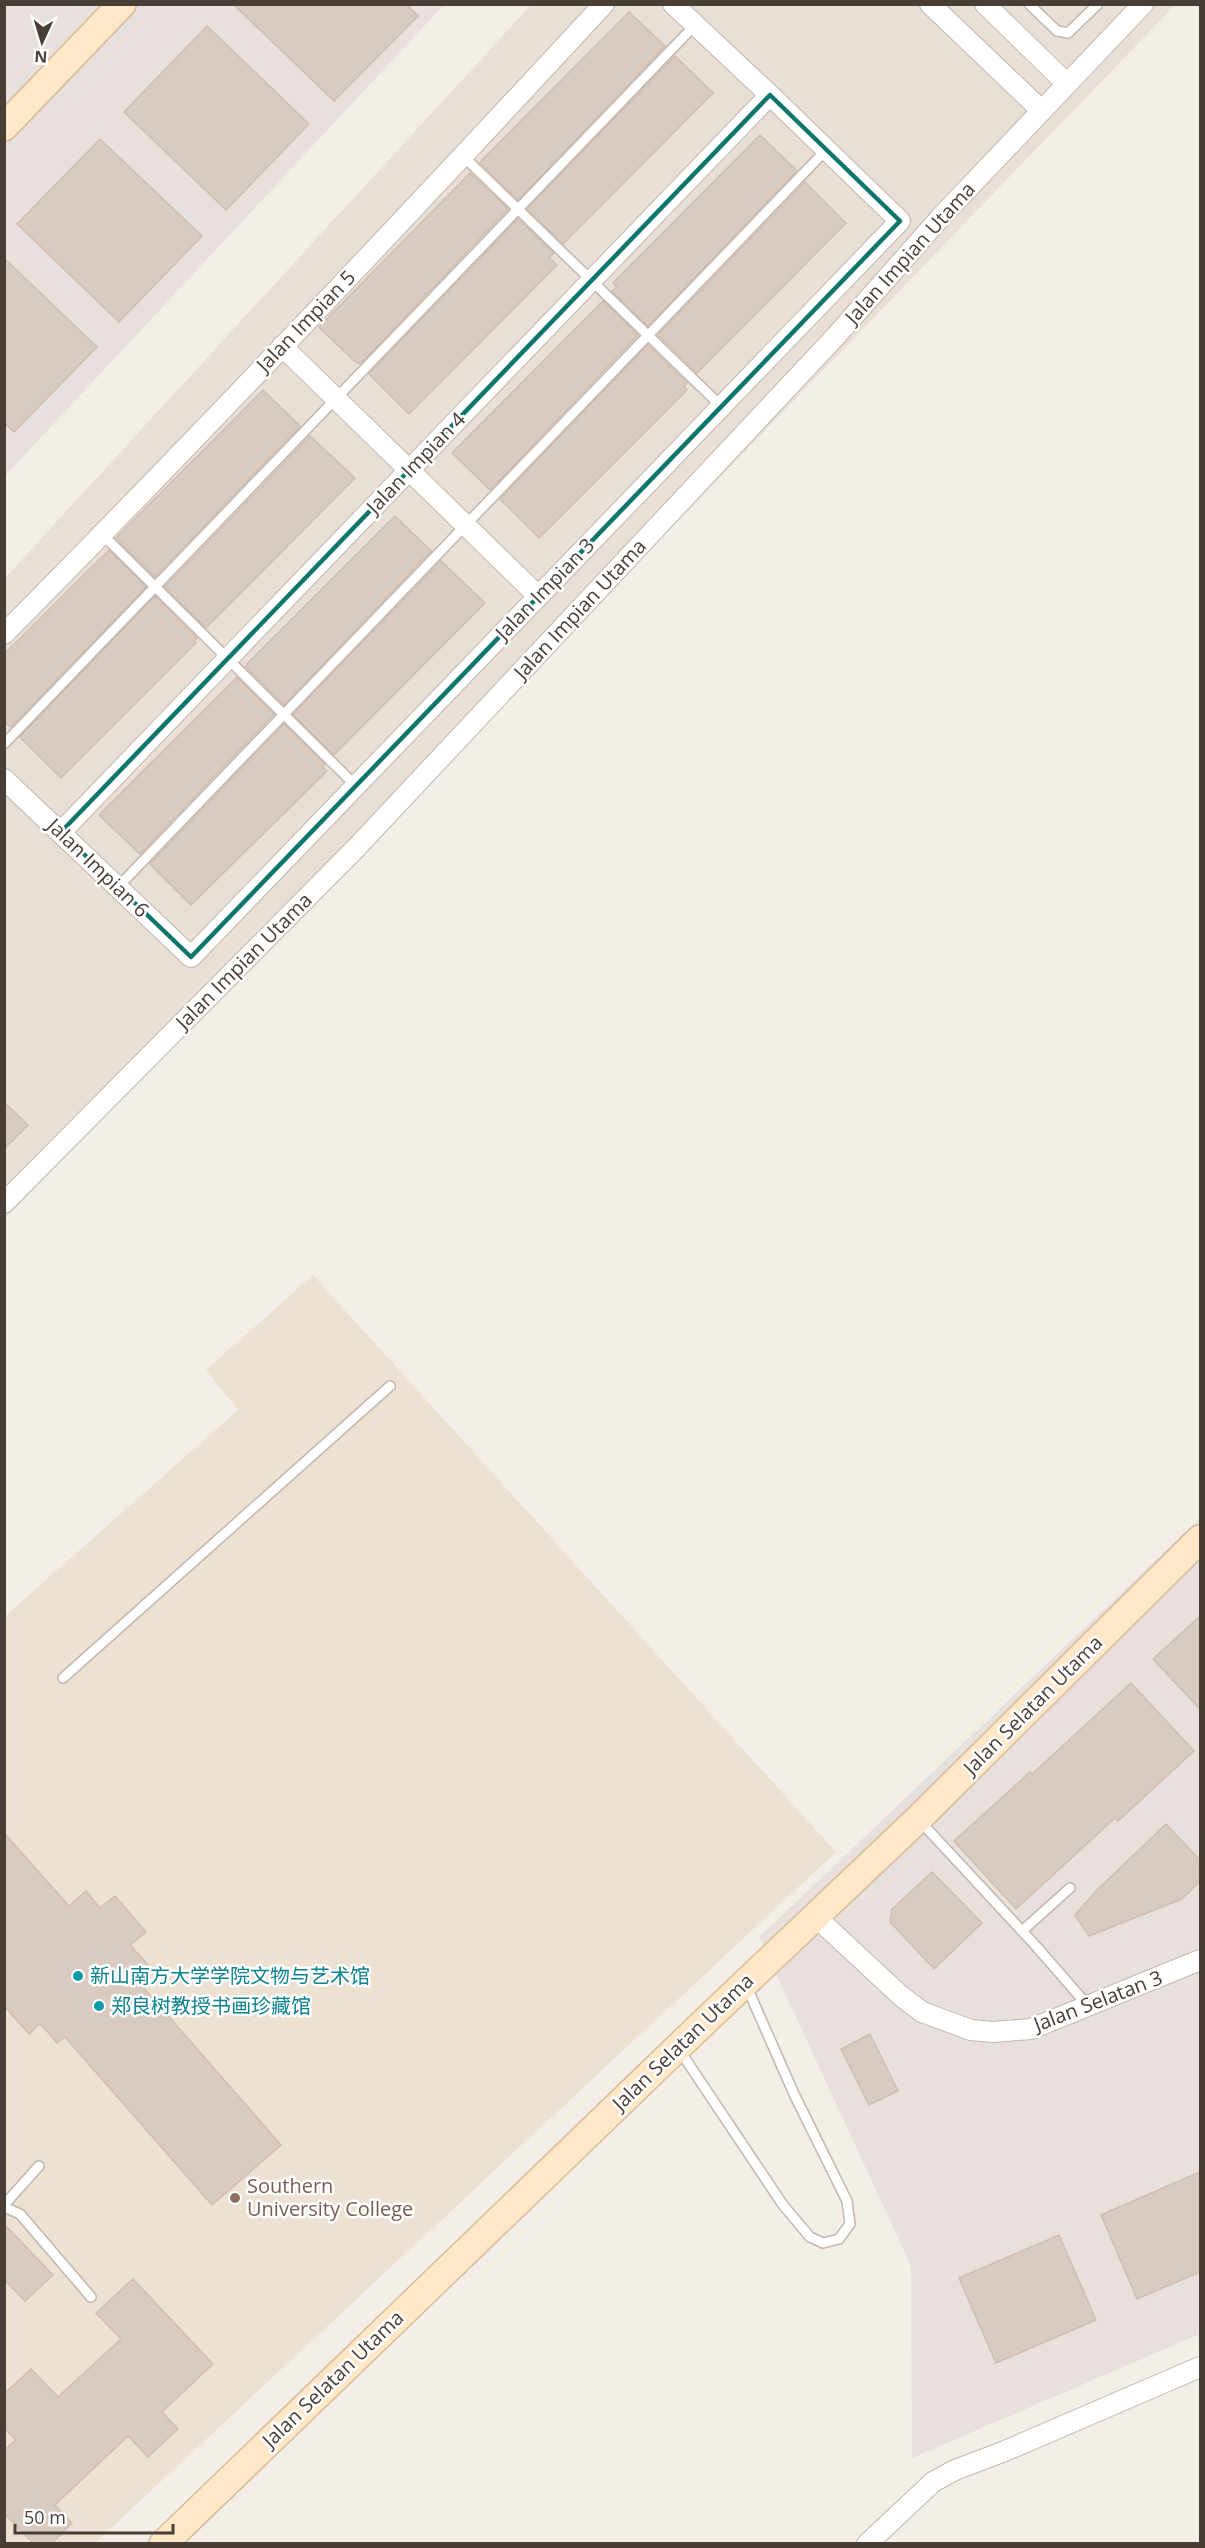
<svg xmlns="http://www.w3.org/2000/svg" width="1205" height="2548" font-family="'Open Sans','Noto Sans SC',sans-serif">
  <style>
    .residential { fill: #e8dfd6 }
    .industrial { fill: #e7e0dd }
    .education { fill: #ede1d2 }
    .building { fill: #d9cbc0; stroke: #d1beb0; stroke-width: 1.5 }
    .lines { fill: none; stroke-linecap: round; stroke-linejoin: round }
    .lane-casing { stroke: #c3b7ad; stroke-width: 12 }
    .street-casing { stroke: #c3b7ad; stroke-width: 22 }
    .secondary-casing { stroke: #d8bc99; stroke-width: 30 }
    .lane { stroke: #fff; stroke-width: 9 }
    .street { stroke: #fff; stroke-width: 20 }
    .secondary { stroke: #ffe7c7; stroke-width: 27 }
    .marked { fill: none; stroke: #0f766e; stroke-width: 4.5; stroke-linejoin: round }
    .culture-dot { fill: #0f9aa8; stroke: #fff; stroke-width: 2 }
    .education-dot { fill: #8d6e63; stroke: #fff; stroke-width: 2 }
    .labels { text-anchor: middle; stroke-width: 5; stroke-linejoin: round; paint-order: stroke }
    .street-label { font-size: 20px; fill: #483e36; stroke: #fff }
    .culture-label { font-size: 20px; fill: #0d838f; stroke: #fff; text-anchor: start }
    .education-label { font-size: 20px; fill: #785e54; stroke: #fff; text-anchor: start }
  </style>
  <rect width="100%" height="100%" fill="#f4eee8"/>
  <!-- residential -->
  <path class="residential" d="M 531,5 L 1175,5 L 5,1219 L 4,579 Z"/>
  <!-- industrial -->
  <path class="industrial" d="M 5,5 L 444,5 L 5,476 Z
    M 1200,1518 L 1200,2334 L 912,2458 L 911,2266 L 759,1937 Z"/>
  <!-- education -->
  <path class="education" d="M 313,1275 L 836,1852 L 95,2543 L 5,2543 L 4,1617 L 238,1410 L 206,1370 Z"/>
  <!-- building -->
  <path class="building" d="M 233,4 L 406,4 L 418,16 L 334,101 Z
    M 629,12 L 665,46 L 518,200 L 480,163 L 482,160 Z
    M 207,26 L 309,124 L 226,210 L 124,112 Z
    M 675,56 L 713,93 L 563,244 L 527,209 Z
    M 760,135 L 796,170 L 795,173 L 648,326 L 612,291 L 617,287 L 613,283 Z
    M 100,139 L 202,236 L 119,322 L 17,224 Z
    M 470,173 L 508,209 L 360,364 L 354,361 L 319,327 Z
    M 805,182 L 846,223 L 697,373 L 658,335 Z
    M 518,219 L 554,253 L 549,258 L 557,265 L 409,414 L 369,374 Z
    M 4,258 L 97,347 L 14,432 L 4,423 Z
    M 603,301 L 638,335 L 490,490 L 452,453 Z
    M 648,345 L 687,383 L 684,386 L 687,390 L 539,538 L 500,499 Z
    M 263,390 L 300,426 L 155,577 L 116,538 Z
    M 310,436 L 355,478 L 206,628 L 165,587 Z
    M 395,516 L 431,551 L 284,705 L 246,667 L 247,664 Z
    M 109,550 L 146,587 L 11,727 L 4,721 L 4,654 Z
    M 441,561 L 485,603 L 334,755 L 293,714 Z
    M 155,596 L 197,638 L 194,641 L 196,643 L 61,778 L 20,737 Z
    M 237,677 L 274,714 L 140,854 L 99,815 Z
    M 284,724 L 325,764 L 322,767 L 327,771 L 191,905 L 150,864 Z
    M 4,1102 L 28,1125 L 4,1149 Z
    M 1200,1616 L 1200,1709 L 1153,1659 Z
    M 1131,1683 L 1194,1751 L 1118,1821 L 1115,1818 L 1016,1909 L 954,1841 L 1030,1772 L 1032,1774 Z
    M 1166,1824 L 1200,1860 L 1200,1881 L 1182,1899 L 1089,1936 L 1075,1915 L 1096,1891 Z
    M 4,1833 L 69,1906 L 86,1891 L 100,1908 L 115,1896 L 146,1932 L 130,1945 L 149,1966 L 135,1978 L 281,2145 L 212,2205 L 65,2037 L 57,2043 L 40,2023 L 29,2034 L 4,2006 Z
    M 932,1872 L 982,1923 L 934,1969 L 890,1922 L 892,1909 Z
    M 870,2034 L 898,2091 L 869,2105 L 841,2049 Z
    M 1200,2172 L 1200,2272 L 1137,2299 L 1101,2215 Z
    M 4,2224 L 53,2275 L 25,2301 L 4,2279 Z
    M 1059,2235 L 1096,2320 L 996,2363 L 959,2278 Z
    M 133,2279 L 213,2364 L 162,2412 L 178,2429 L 148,2457 L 128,2436 L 55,2505 L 72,2523 L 51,2544 L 34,2544 L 4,2513 L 4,2450 L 16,2440 L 4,2428 L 4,2394 L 31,2369 L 58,2397 L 121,2339 L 96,2313 Z"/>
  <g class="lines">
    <defs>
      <path id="lane" d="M 1029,4 L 1057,31 L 1068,33 L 1098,4
        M 463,156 L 721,406
        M 103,535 L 356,786
        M 4,744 L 695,25
        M 117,888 L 826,150
        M 63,1678 L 390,1386
        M 919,1820 L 1035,1945 L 1089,2007
        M 1022,1931 L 1070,1888
        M 680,2051 L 783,2205 L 810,2237 L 823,2243 L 839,2239 L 850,2224 L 847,2201 L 794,2094 L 746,1985
        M 4,2205 L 39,2166
        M 4,2207 L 20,2214 L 91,2297"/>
      <path id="street" d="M 930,4 L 1042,111
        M 985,4 L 1067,84
        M 282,346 L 538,596
        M 4,634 C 208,428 407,217 604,4
        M 4,779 L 191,957 L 900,221 L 770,95 L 673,4
        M 61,832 L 770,95
        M 4,1203 L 357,847 L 836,336 L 939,219 L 1143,4
        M 816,1917 L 901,1996 L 922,2012 L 971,2030 L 993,2032 L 1031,2029 L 1200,1960
        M 867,2544 L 933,2482 L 955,2470 L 1005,2451 L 1200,2367"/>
      <path id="secondary" d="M 4,127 L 122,4
        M 163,2544 L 701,2025 L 918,1819 L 1200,1539"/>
    </defs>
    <!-- lane casing -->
    <use href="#lane" class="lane-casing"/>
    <!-- street casing -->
    <use href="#street" class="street-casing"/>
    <!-- secondary casing -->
    <use href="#secondary" class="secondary-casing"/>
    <!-- lane -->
    <use href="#lane" class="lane"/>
    <!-- street -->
    <use href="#street" class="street"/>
    <!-- secondary -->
    <use href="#secondary" class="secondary"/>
  </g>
  <!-- marked area -->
  <path class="marked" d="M 770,95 L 900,221 L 191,957 L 61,832 Z"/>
  <!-- markers -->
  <g class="culture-dot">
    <circle cx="78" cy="1976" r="6"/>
    <circle cx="99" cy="2006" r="6"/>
  </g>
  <circle class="education-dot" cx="235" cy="2198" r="6"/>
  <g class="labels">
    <!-- street labels -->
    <g class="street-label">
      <text transform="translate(910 253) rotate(-48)" y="7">Jalan Impian Utama</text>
      <text transform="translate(306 321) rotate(-46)" y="7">Jalan Impian 5</text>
      <text transform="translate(416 463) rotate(-46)" y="7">Jalan Impian 4</text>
      <text transform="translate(545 589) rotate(-46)" y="7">Jalan Impian 3</text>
      <text transform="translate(580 609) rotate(-47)" y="7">Jalan Impian Utama</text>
      <text transform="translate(98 868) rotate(44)" y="7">Jalan Impian 6</text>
      <text transform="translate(244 961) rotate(-45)" y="7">Jalan Impian Utama</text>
      <text transform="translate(1033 1705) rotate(-45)" y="7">Jalan Selatan Utama</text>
      <text transform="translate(1098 2001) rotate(-21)" y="7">Jalan Selatan 3</text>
      <text transform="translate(683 2042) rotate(-44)" y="7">Jalan Selatan Utama</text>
      <text transform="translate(333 2379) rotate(-44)" y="7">Jalan Selatan Utama</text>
    </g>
    <!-- culture labels -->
    <g class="culture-label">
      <text x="90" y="1983">新山南方大学学院文物与艺术馆</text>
      <text x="111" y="2013">郑良树教授书画珍藏馆</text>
    </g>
    <!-- education labels -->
    <g class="education-label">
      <text x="247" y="2193">Southern<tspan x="247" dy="23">University College</tspan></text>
    </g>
  </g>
  <!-- border -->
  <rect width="1205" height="2548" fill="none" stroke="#483e36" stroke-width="12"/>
  <!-- north arrow -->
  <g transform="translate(42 42) rotate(184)" stroke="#ffffff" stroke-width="4.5" paint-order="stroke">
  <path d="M0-4.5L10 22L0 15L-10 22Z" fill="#483e36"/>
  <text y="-9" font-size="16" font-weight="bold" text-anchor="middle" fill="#483e36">N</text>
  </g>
  <!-- scale -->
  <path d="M15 2524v9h158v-9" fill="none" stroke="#483e36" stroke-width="3"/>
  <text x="24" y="2524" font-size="18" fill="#483e36" stroke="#ffffff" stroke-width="4.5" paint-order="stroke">50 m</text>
</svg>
